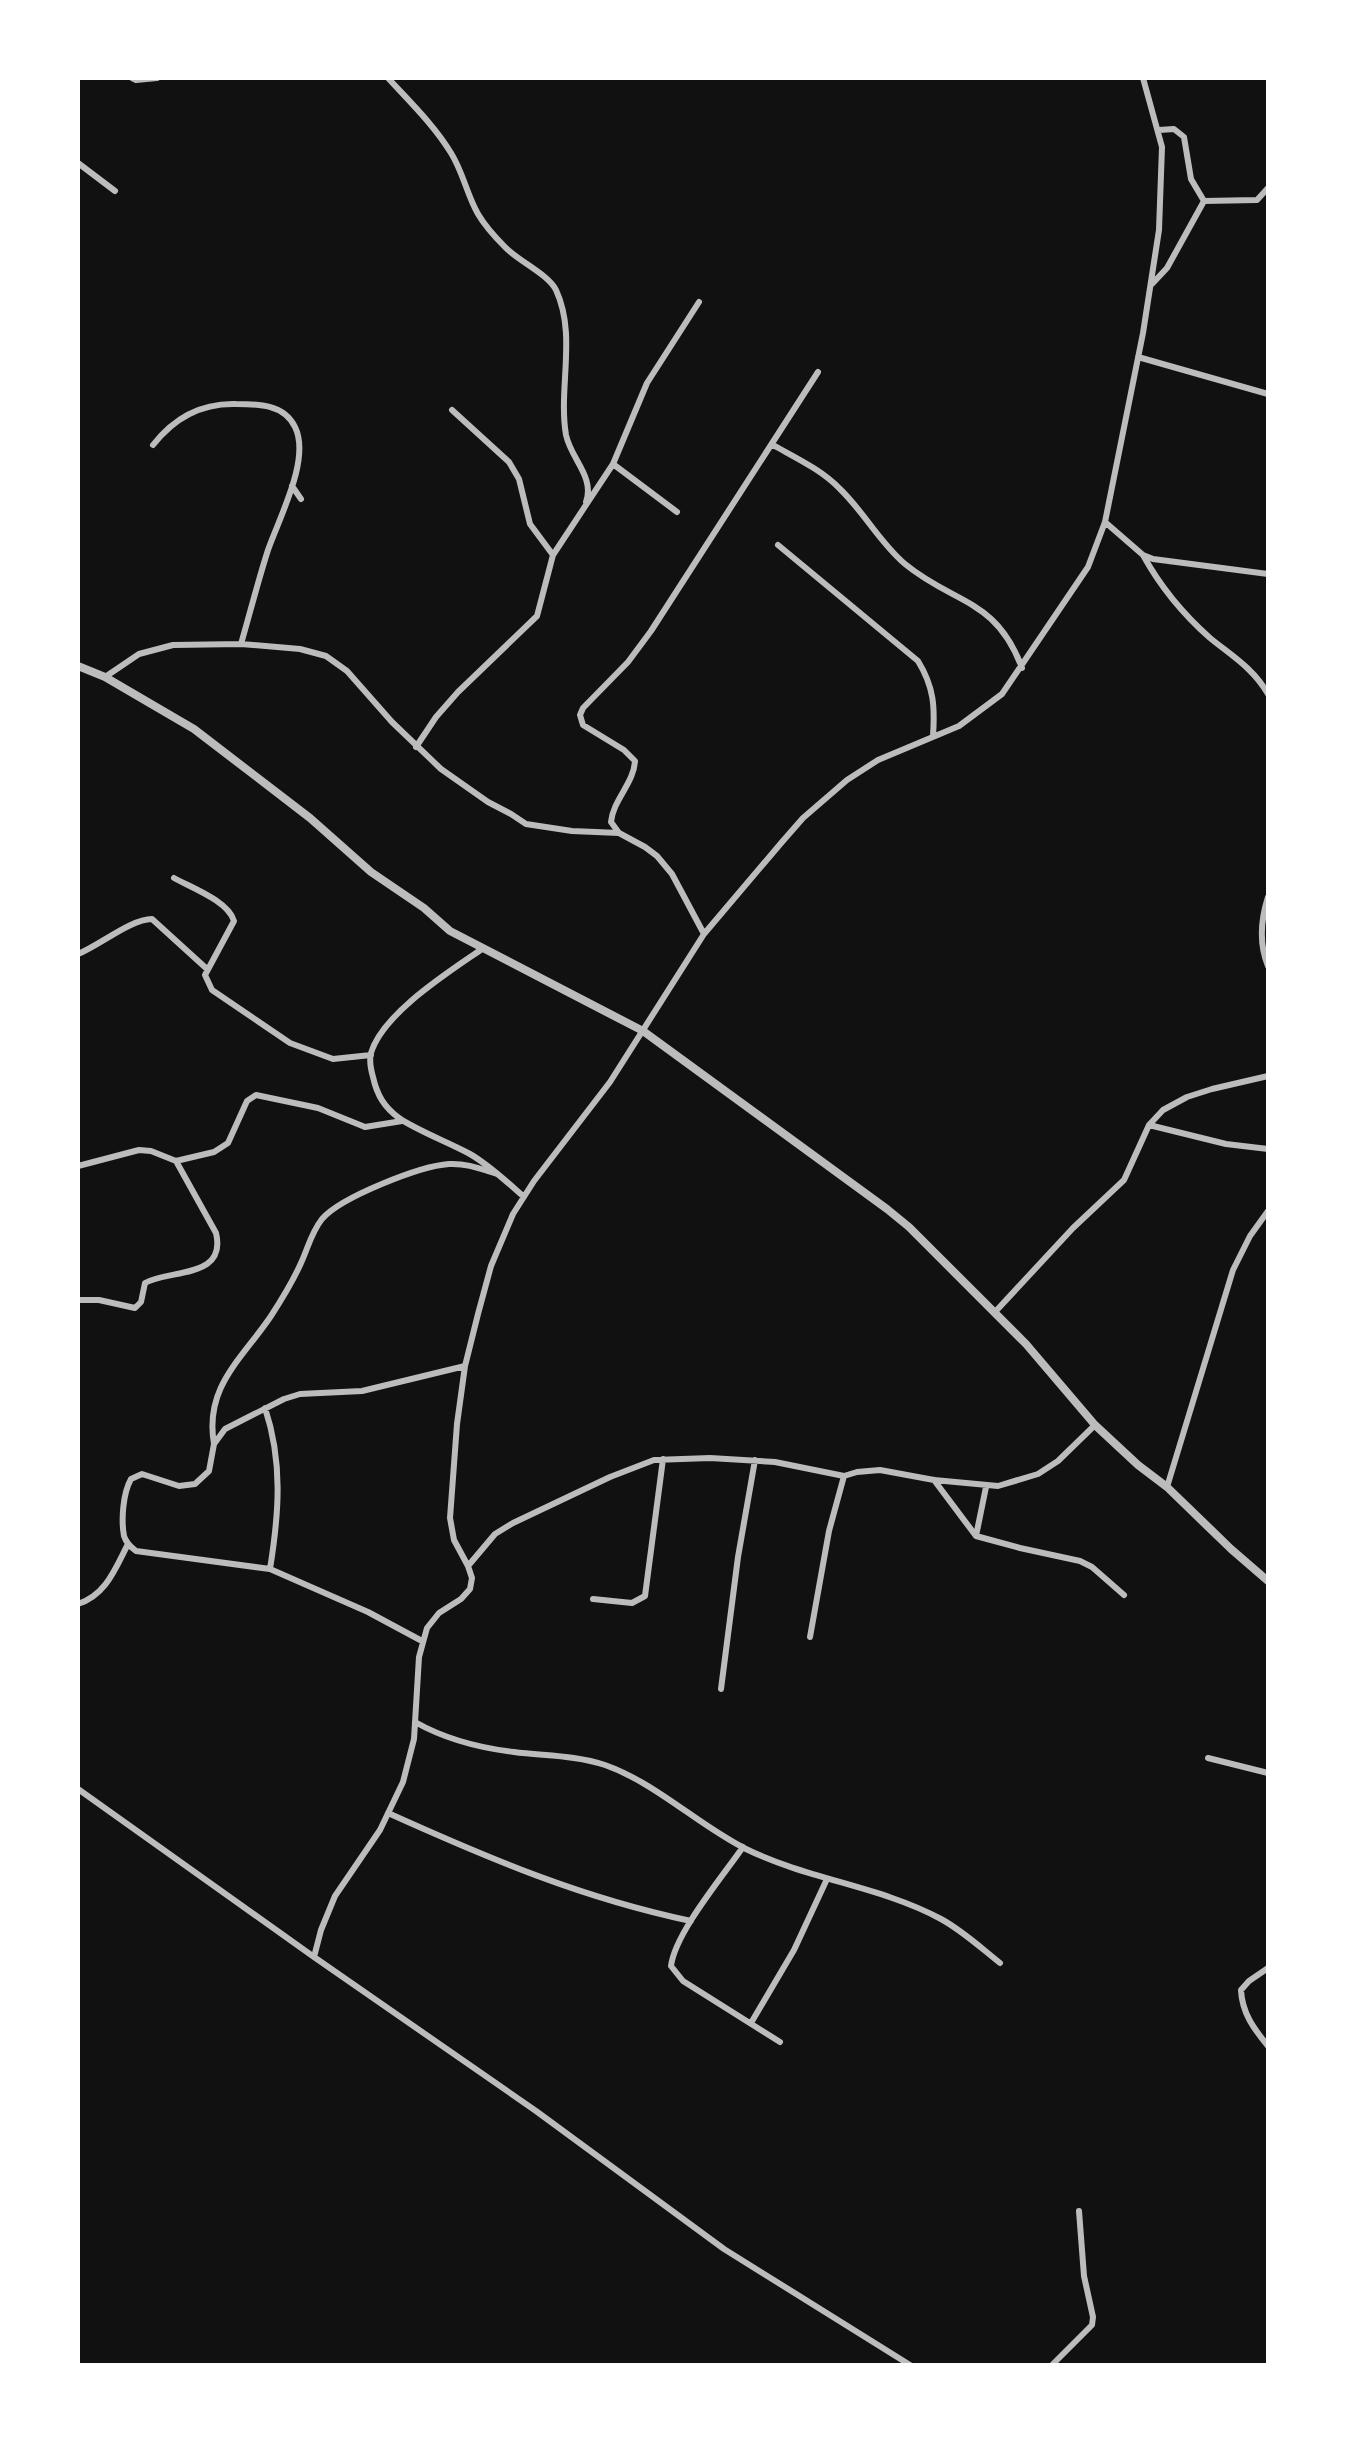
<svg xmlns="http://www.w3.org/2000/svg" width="1346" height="2443" font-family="'DejaVu Sans',sans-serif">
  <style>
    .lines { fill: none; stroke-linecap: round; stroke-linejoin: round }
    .minor { stroke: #bcbcbc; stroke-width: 6 }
    .tertiary { stroke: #bcbcbc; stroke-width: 8 }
  </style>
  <rect width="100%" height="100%" fill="#111"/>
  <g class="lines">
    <!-- minor -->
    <path class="minor" d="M 132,78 L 136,80 L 157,78
      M 388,78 C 410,102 434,125 451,153 C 463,172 467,195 478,214 C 485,226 495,237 505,247 C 518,261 548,274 556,290 C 577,335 558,388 566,435 C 571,459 595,477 586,502
      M 1159,130 L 1174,129 L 1184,137 L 1191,179 L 1204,201
      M 78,163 L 115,191
      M 1152,284 L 1167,268 L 1204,201 L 1257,200 L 1268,188
      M 1138,357 L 1268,394
      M 452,410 L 509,462 L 519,479 L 530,524 L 553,555
      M 153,445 C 174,418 201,403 236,404 C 258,404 284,404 295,427 C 311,459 279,518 268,550 C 258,581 250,613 241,644
      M 773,445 C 796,458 822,470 840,489 C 864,512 880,543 905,564 C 955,605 996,598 1022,668
      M 613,464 L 677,512
      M 292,486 L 301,499
      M 1105,522 L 1143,555 L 1153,559 L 1268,574
      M 778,545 L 918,661 C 934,687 935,707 933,736
      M 1143,555 C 1160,586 1184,615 1210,638 C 1232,656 1253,668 1268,694
      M 105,677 L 139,654 L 173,645 L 241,644 L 300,649 L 326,656 L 347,671 L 392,722 L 441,769 L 488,802 L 511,814 L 526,824 L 572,831 L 619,833 L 645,847 L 657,856 L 672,874 L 704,934
      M 416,747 L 436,717 L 458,692 L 537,616 L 553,555 L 613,464 L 647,383 L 699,302
      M 619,833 L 611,822 C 613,800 634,783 635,761 L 624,750 L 583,725 L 580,715 L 583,708 L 628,662 L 651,631 L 818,372
      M 174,878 C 192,888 228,901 234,921 L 205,975 L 212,990 L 290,1043 L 333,1059 L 371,1055
      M 1268,897 C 1261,919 1259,944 1268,966
      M 482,949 C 449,972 383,1013 371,1053 C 369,1061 371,1070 373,1077 C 377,1095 384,1107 399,1118 C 416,1130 450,1143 470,1154 C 489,1165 507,1182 523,1196
      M 78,954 C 100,945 131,919 152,919 L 207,969
      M 1149,1125 L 1226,1144 L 1268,1149
      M 78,1166 L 139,1150 L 151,1151 L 176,1161 L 214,1152 L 228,1143 L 247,1101 L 256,1095 L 318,1108 L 365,1127 L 402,1121
      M 78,1300 L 99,1300 L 135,1308 L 141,1302 L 145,1283 C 170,1269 227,1279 216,1233 L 176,1161
      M 995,1312 L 1073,1228 L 1124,1180 L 1149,1125 L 1163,1110 L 1187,1097 L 1212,1089 L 1268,1076
      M 265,1408 C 283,1462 279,1513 270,1569
      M 214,1444 C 204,1387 242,1359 271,1316 C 282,1299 293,1281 301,1263 C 308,1248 311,1233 322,1219 C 341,1197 420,1166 449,1164 C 466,1163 481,1169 497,1174
      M 934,1480 L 976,1536 L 1020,1548 L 1080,1561 L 1092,1567 L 1124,1595
      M 1167,1487 L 1233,1270 L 1250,1236 L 1268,1211
      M 976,1536 L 986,1487
      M 468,1566 L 495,1534 L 513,1523 L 610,1477 L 654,1460 L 710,1458 L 775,1462 L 844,1476 L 857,1472 L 880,1470 L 934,1480 L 998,1486 L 1038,1474 L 1058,1461 L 1095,1425
      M 593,1599 L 632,1603 L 645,1596 L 663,1459
      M 78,1604 C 106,1595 115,1569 128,1544
      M 810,1637 L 829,1531 L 844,1476
      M 422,1641 L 368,1612 L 270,1569 L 136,1551 C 131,1547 126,1543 124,1536 C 121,1520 123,1493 131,1479 L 142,1474 L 179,1486 L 195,1484 L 209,1471 L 214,1444 L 225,1429 L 284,1399 L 300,1394 L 362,1391 L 465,1366
      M 721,1689 L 738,1557 L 755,1460
      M 415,1722 C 445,1739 480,1748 514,1752 C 544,1756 575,1755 605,1765 C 656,1783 698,1825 746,1849 C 809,1880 880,1886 941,1919 C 963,1931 981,1948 1000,1963
      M 1208,1758 L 1268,1773
      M 78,1789 L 314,1957 L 536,2111 L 724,2249 L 910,2365
      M 388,1813 C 490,1859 582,1898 691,1921
      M 743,1847 C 723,1876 675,1933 671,1966 L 683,1981 L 780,2042
      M 314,1957 L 321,1930 L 335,1896 L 380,1830 L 403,1782 L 414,1739 L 419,1657 L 427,1628 L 439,1613 L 461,1599 L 470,1589 L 472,1578 L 468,1566 L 454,1540 L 450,1518 L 457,1424 L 465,1366 L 478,1314 L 491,1266 L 513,1214 L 534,1181 L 610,1082 L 704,934 L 782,842 L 803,818 L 847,780 L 878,760 L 959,726 L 1002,694 L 1088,567 L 1105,522 L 1143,333 L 1159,230 L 1162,147 L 1143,78
      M 1268,1968 L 1249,1981 L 1241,1990 C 1242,2013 1254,2029 1268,2046
      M 751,2023 L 794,1950 L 827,1879
      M 1052,2365 L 1092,2325 L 1093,2317 L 1084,2276 L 1079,2211"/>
    <!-- tertiary -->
    <path class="tertiary" d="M 78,666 L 105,677 L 194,729 L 310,818 L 371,872 L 424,908 L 450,931 L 643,1031 L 887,1209 L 909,1227 L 1026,1344 L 1095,1425 L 1138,1465 L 1167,1487 L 1231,1549 L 1268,1581"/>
  </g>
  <!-- border -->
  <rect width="1346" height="2443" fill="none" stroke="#ffffff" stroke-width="160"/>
</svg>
